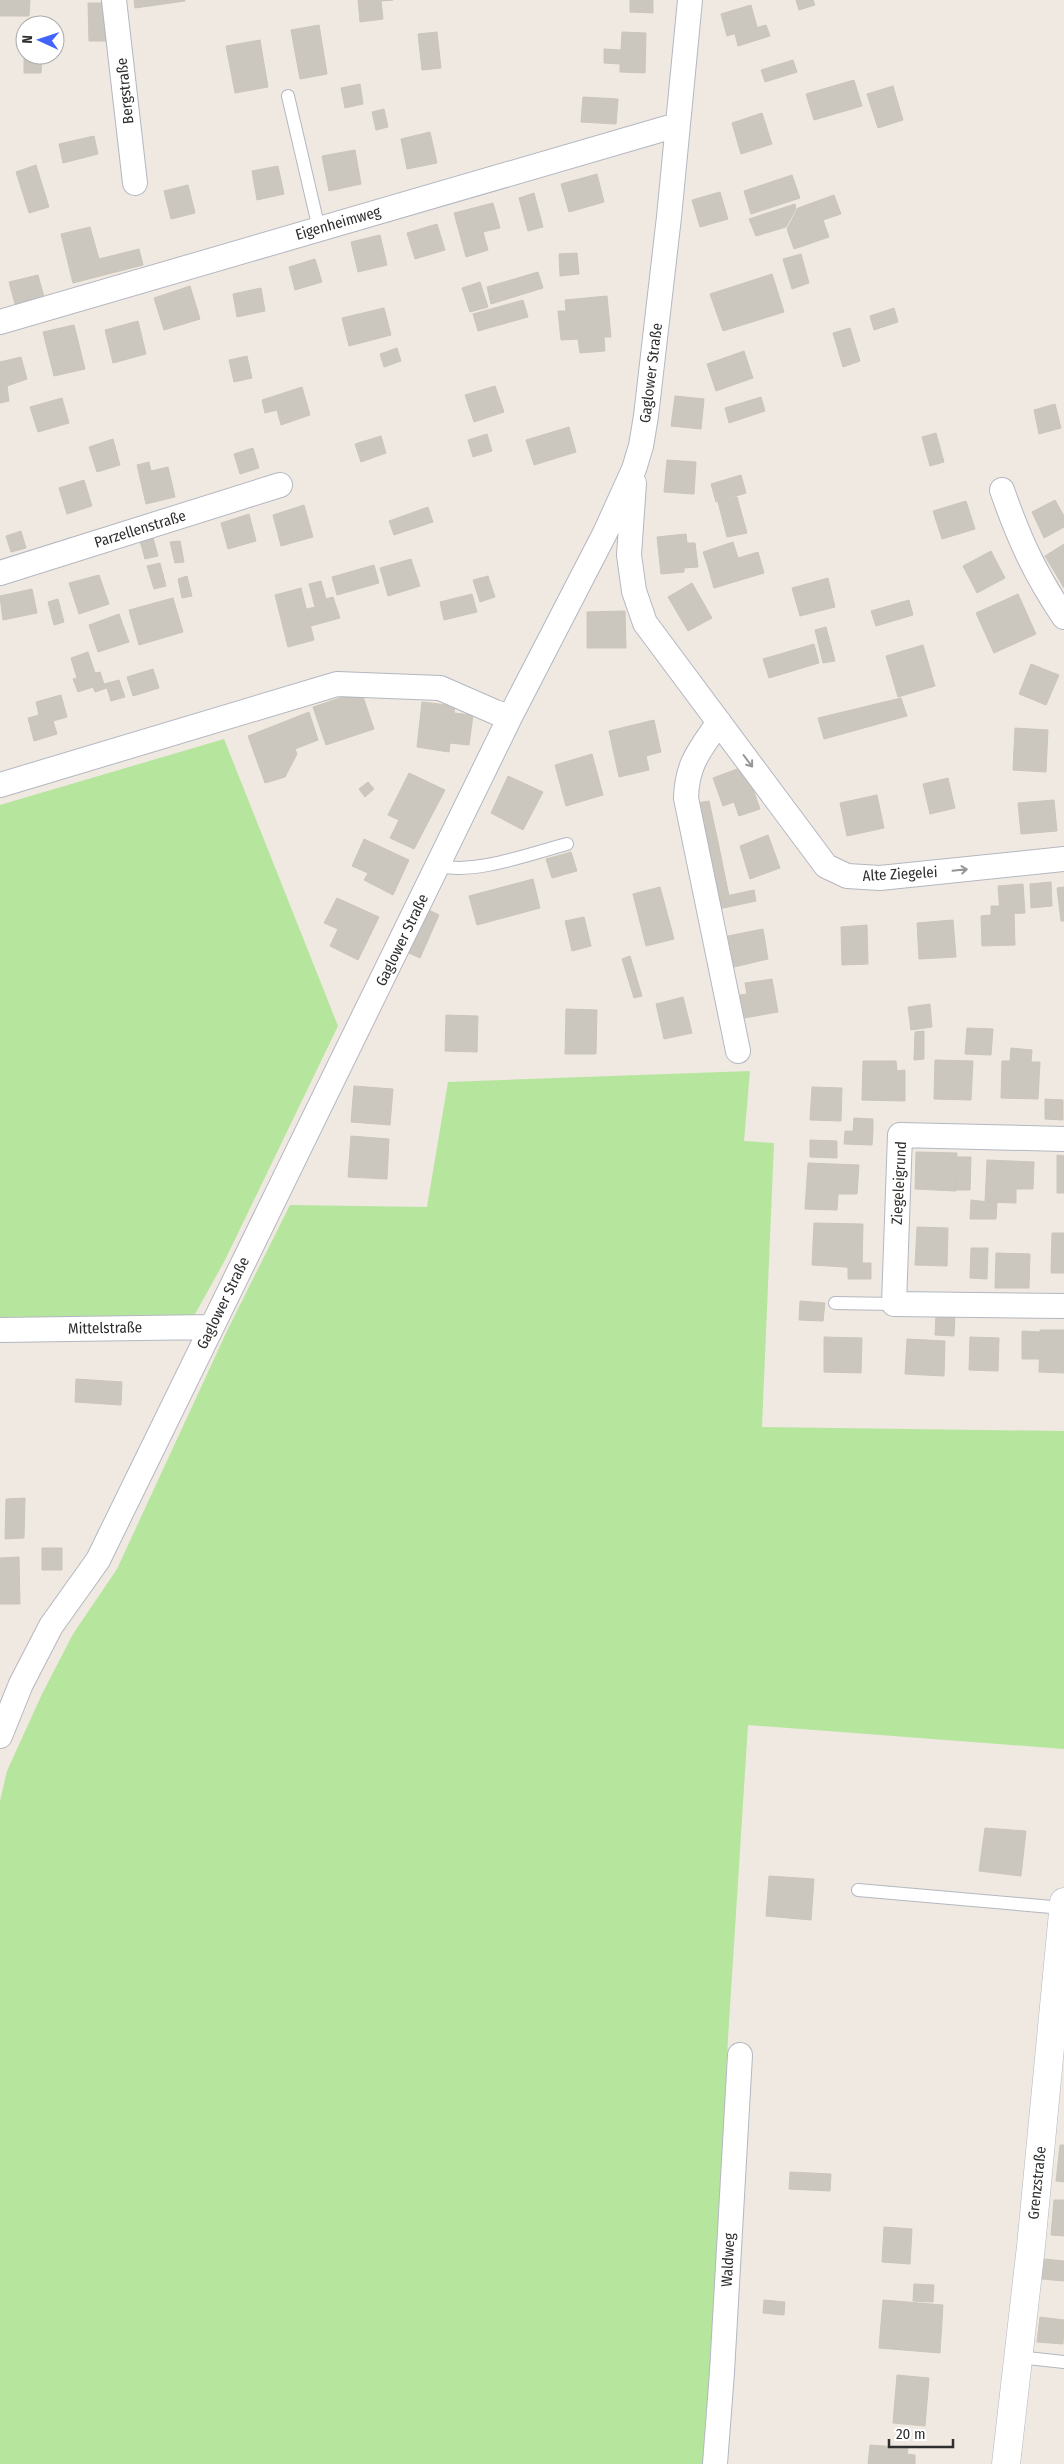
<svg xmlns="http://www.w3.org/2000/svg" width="1064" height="2464" font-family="'Fira Sans Condensed',sans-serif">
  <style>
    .green { fill: #b6e59e }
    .building { fill: #cbc7bf; stroke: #cbc5ba }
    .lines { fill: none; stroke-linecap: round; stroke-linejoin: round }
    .lane-casing { stroke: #b4b7c1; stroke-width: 14 }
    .street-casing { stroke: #b4b7c1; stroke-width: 26 }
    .secondary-casing { stroke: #b4b7c1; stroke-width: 29 }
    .lane { stroke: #fff; stroke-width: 12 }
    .street { stroke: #fff; stroke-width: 24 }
    .secondary { stroke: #fff; stroke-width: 28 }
    .oneway { stroke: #969696 }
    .labels { text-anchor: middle; stroke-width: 4; stroke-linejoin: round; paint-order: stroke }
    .street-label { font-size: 15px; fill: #2e2e2e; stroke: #fff }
  </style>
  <rect width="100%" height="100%" fill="#efe9e1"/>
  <!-- green -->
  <path class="green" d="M 224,739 L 338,1026 L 225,1260 L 194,1316 L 0,1319 L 0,805 Z
    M 750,1071 L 744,1141 L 774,1143 L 762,1427 L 1064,1431 L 1064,1749 L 748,1725 L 728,2038 L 708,2464 L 0,2464 L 0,1801 L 7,1771 L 42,1694 L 73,1634 L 117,1569 L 227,1331 L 290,1205 L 427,1207 L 448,1082 Z"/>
  <!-- building -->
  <path class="building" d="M 0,0 L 30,0 L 29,16 L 0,16 Z
    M 134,0 L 185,0 L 185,1 L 135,8 Z
    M 358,0 L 393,0 L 381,1 L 383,19 L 360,22 Z
    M 630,0 L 653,0 L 653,13 L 630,12 Z
    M 796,0 L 813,0 L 815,5 L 799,10 Z
    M 88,3 L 106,3 L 106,41 L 89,41 Z
    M 751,5 L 757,27 L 727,36 L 721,14 Z
    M 319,25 L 327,74 L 300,79 L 291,30 Z
    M 766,25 L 770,36 L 738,46 L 735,34 Z
    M 437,32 L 441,68 L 422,70 L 418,34 Z
    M 622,32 L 646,33 L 645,73 L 620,72 L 620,64 L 604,63 L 604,49 L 621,50 Z
    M 260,40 L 268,87 L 235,93 L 226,46 Z
    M 24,41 L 25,55 L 42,55 L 41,73 L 24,73 Z
    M 793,60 L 797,72 L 765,82 L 761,70 Z
    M 854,80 L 862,106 L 814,120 L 806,94 Z
    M 360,84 L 363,104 L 345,108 L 341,88 Z
    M 893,86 L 903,120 L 878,128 L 867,94 Z
    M 583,97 L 618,99 L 616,124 L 581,122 Z
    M 384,109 L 388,127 L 376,130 L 372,112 Z
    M 762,113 L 772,144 L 741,154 L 732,123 Z
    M 430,132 L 437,163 L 407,169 L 401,139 Z
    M 94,136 L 98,154 L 63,163 L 59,144 Z
    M 355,150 L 361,184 L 329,191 L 322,156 Z
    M 36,165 L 49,207 L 29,213 L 16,172 Z
    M 278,166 L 284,194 L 257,200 L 252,171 Z
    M 597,174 L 604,202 L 569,212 L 561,184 Z
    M 792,175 L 800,198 L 751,214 L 744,191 Z
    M 188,185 L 195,213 L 171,219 L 164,191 Z
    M 720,192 L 728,219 L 700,227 L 692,200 Z
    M 534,193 L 543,227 L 528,231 L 519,198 Z
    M 834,195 L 841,214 L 823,220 L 829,237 L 794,249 L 787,229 L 798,208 Z
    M 493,203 L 500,228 L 483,232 L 488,250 L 466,257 L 454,213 Z
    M 795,204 L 796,209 L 786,227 L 756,236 L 749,219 Z
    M 437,224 L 445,250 L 415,259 L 407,233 Z
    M 90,227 L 99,259 L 139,249 L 143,265 L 73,283 L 61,234 Z
    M 380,235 L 387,265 L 358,272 L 351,242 Z
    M 577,253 L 579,274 L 560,276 L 559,254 Z
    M 801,254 L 809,283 L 792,289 L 783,259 Z
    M 315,259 L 322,282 L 295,290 L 289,267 Z
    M 538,272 L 543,288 L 491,304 L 487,287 Z
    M 772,274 L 784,312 L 723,331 L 710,294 Z
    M 38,275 L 44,297 L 15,304 L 9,282 Z
    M 480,282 L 488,307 L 470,312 L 462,288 Z
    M 190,286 L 200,319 L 164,330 L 154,298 Z
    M 261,288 L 265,311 L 237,317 L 233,294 Z
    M 607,296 L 611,337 L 604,337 L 605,351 L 580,353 L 578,339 L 561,340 L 558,311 L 566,311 L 565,300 Z
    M 523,300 L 528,317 L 478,331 L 473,314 Z
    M 384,308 L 391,335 L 349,346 L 342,318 Z
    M 894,308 L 898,322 L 874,330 L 870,316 Z
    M 138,321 L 146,354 L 113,363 L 105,330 Z
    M 74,325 L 85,369 L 54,376 L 43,332 Z
    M 850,328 L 860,361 L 843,367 L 833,333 Z
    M 397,348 L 401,361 L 384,367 L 380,354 Z
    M 744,351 L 753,378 L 716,391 L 707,364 Z
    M 247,356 L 252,378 L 234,382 L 229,360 Z
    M 21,357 L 27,379 L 7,386 L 9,401 L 0,403 L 0,362 Z
    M 495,386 L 504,412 L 474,422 L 465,395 Z
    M 302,387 L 310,415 L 281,425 L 277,410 L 265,413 L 262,400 Z
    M 675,396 L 704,399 L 701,429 L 671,426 Z
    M 761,397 L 765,411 L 729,423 L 725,408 Z
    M 62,398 L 69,423 L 38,432 L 30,407 Z
    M 1055,404 L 1061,428 L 1039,434 L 1034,410 Z
    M 569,427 L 576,452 L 534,465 L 526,440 Z
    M 936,433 L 944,462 L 930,466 L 922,437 Z
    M 487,434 L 492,451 L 473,457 L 468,440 Z
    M 381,436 L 386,453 L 361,462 L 355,444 Z
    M 113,439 L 120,465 L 97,472 L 89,447 Z
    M 253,448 L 259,468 L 240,474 L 234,454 Z
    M 667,460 L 696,462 L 694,494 L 664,492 Z
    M 149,462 L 151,471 L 168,467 L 175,497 L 146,504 L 137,465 Z
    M 741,475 L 746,493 L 716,502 L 711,484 Z
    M 84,480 L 92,506 L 67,514 L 59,488 Z
    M 737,497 L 747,533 L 727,537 L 718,502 Z
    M 1055,500 L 1064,516 L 1040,529 L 1032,512 Z
    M 966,501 L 975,529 L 942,539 L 933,511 Z
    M 304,505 L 313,537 L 281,546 L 273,515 Z
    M 428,507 L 433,522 L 394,535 L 389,521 Z
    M 249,514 L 256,541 L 228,549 L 221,523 Z
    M 1064,516 L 1064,527 L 1044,538 L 1040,529 Z
    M 21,531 L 26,548 L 11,552 L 6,536 Z
    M 152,534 L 158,556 L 145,559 L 139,537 Z
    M 686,534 L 687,543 L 695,543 L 698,567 L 684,568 L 684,572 L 661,574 L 657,537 Z
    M 180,541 L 184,562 L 175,563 L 170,542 Z
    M 733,542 L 738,558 L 708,567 L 703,552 Z
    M 1064,544 L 1064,588 L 1045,556 Z
    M 991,551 L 1005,578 L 977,593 L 963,566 Z
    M 758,552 L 764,573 L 714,588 L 708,567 Z
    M 411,559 L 420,586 L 388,596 L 380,568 Z
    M 160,563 L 166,586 L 154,589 L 147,566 Z
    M 374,565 L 379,583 L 337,595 L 332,577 Z
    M 99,575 L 109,604 L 79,614 L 69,583 Z
    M 187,576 L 192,596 L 182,598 L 178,579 Z
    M 488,576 L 495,597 L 480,602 L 473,580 Z
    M 828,578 L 835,607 L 800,616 L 792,588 Z
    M 321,581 L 326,599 L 333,597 L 340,618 L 311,626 L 307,609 L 315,607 L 309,584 Z
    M 692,583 L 712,618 L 688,631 L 668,597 Z
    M 301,588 L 314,640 L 288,647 L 275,595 Z
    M 32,589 L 37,613 L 3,620 L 0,596 Z
    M 472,594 L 477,612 L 444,620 L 440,602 Z
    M 1018,594 L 1036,634 L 994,653 L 976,613 Z
    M 173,598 L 183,632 L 139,645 L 129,610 Z
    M 58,599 L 64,622 L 54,625 L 48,602 Z
    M 909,600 L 913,615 L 876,626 L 871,611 Z
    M 625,611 L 626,648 L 587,648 L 587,612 Z
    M 119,614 L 129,642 L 98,652 L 89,625 Z
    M 826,627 L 835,661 L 823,663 L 815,630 Z
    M 814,644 L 819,663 L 769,678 L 763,659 Z
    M 923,645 L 935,686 L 898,697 L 886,656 Z
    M 88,652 L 95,673 L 100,672 L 104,684 L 119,680 L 125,697 L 111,701 L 107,688 L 95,692 L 93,687 L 78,692 L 73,679 L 77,678 L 71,658 Z
    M 1031,664 L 1059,675 L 1046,705 L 1019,694 Z
    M 153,669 L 159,688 L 133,696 L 127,677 Z
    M 361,691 L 374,729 L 326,745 L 313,707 Z
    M 61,695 L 67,717 L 53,721 L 57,734 L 34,741 L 28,718 L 39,715 L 36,702 Z
    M 901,698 L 907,716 L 824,739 L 818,718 Z
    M 422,702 L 455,706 L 454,713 L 473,715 L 469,745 L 450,743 L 449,752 L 417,747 Z
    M 309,712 L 318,740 L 295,749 L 297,754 L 285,777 L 265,783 L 248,736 Z
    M 654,720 L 661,752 L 646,756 L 649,770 L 619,777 L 609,731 Z
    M 1015,728 L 1048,730 L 1046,772 L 1013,770 Z
    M 592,754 L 603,795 L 566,806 L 555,765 Z
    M 745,766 L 760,809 L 739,816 L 734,802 L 723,806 L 713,778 Z
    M 409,773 L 445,790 L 414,849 L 390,838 L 399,820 L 388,815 Z
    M 508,776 L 543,792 L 523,830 L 491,813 Z
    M 948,778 L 955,808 L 930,814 L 923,784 Z
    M 368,782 L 374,789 L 365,797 L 359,789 Z
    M 877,795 L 884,828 L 847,836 L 840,803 Z
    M 1054,800 L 1057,831 L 1021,834 L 1018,803 Z
    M 709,801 L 718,842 L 701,846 L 692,804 Z
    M 768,835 L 780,868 L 750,879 L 740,846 Z
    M 364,839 L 409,860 L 393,895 L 364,880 L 368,873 L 352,866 Z
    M 718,842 L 729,896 L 712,899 L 701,846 Z
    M 571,852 L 577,871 L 552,878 L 546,859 Z
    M 533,879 L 540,908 L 477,925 L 469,896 Z
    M 1051,882 L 1052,906 L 1031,908 L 1030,884 Z
    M 1023,884 L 1025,913 L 1000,914 L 998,886 Z
    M 660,887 L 674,939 L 646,946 L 633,894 Z
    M 1064,887 L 1064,921 L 1061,921 L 1057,888 Z
    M 754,890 L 756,901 L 714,910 L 712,899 Z
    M 337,898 L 379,917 L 358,960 L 330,946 L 338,929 L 324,923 Z
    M 991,906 L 999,906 L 1000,914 L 1014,913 L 1015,945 L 982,946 L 981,916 L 991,915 Z
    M 429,910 L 439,915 L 420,958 L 409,953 Z
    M 584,917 L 591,946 L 572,951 L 565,921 Z
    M 953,920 L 956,957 L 919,959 L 917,923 Z
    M 867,925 L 868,964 L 842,965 L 841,927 Z
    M 763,929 L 768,959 L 734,967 L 728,936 Z
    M 630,956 L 642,996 L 634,998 L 622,959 Z
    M 772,979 L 778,1012 L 744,1018 L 740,995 L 747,994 L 745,983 Z
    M 683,997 L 692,1033 L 664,1039 L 656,1004 Z
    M 930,1004 L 932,1027 L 911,1030 L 908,1007 Z
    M 566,1009 L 597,1010 L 596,1054 L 565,1054 Z
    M 446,1015 L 478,1016 L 477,1052 L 445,1051 Z
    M 967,1028 L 993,1029 L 991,1055 L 965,1054 Z
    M 924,1031 L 924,1059 L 914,1060 L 915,1032 Z
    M 1011,1048 L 1032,1050 L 1031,1062 L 1040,1062 L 1038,1099 L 1001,1098 L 1002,1061 L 1010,1061 Z
    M 935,1060 L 973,1061 L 971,1100 L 934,1099 Z
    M 863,1061 L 896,1061 L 897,1071 L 905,1070 L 905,1101 L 862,1100 Z
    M 354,1086 L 393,1089 L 390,1125 L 351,1122 Z
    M 812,1087 L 842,1088 L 841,1121 L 810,1120 Z
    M 1045,1099 L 1063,1100 L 1063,1120 L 1045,1119 Z
    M 854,1118 L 873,1119 L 873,1132 L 853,1131 Z
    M 845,1131 L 873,1132 L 872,1145 L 844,1144 Z
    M 351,1136 L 389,1139 L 387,1179 L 348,1177 Z
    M 810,1140 L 837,1141 L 837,1158 L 810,1157 Z
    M 916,1152 L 957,1153 L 956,1191 L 915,1189 Z
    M 1057,1155 L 1064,1156 L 1064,1193 L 1057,1193 Z
    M 957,1157 L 971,1157 L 970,1190 L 956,1190 Z
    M 987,1160 L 1034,1162 L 1033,1189 L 1016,1189 L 1016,1203 L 985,1202 Z
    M 808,1163 L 859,1165 L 857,1194 L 838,1194 L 837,1210 L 805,1209 Z
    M 971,1200 L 997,1203 L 996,1219 L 970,1219 Z
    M 814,1223 L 863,1224 L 862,1268 L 812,1265 Z
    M 917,1227 L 948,1228 L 947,1266 L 915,1265 Z
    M 1052,1233 L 1064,1233 L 1064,1273 L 1051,1273 Z
    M 971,1248 L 988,1248 L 987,1279 L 970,1278 Z
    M 996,1253 L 1030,1254 L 1029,1288 L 995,1288 Z
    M 862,1263 L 871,1263 L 871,1279 L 848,1279 L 848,1267 L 862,1268 Z
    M 800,1301 L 825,1303 L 823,1321 L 799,1320 Z
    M 936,1314 L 955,1315 L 954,1336 L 935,1335 Z
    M 1040,1330 L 1064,1330 L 1064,1373 L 1039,1372 Z
    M 1022,1331 L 1040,1332 L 1040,1359 L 1022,1359 Z
    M 824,1337 L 862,1338 L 861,1373 L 824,1372 Z
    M 970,1337 L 999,1338 L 998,1371 L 969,1370 Z
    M 907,1339 L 945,1341 L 944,1376 L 905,1374 Z
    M 76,1379 L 122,1382 L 121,1405 L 75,1402 Z
    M 25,1498 L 24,1538 L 5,1539 L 6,1499 Z
    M 42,1548 L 62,1548 L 62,1570 L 42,1570 Z
    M 19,1557 L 20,1604 L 0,1604 L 0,1558 Z
    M 985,1828 L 1026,1831 L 1021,1876 L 979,1871 Z
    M 769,1876 L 814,1879 L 811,1920 L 766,1916 Z
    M 1060,2145 L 1064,2145 L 1064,2182 L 1056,2181 Z
    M 790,2172 L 831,2174 L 830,2191 L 789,2189 Z
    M 1054,2200 L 1064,2200 L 1064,2236 L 1051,2235 Z
    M 884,2227 L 912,2229 L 910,2264 L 882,2262 Z
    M 1044,2259 L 1064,2261 L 1064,2281 L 1042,2279 Z
    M 914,2284 L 934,2285 L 933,2302 L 913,2301 Z
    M 764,2300 L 785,2302 L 784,2315 L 763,2313 Z
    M 883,2300 L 943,2305 L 940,2353 L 879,2348 Z
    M 1040,2317 L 1064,2320 L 1063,2344 L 1037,2342 Z
    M 897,2375 L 929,2378 L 925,2426 L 893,2423 Z
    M 870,2445 L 908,2448 L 907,2454 L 915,2455 L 915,2464 L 868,2464 Z"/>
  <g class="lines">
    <defs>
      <path id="lane" d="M 288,96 L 319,229
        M 438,865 C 471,876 533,853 567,844
        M 835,1303 L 894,1304
        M 858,1890 L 1063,1908
        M 1018,2357 L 1064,2362"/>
      <path id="street" d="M 114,0 L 135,183
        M 0,322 L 677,125
        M 634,483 L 629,555 L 634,591 L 645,623 L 826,866 L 847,876 L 880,878 L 1064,859
        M 1002,490 C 1019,539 1035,574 1064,617
        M 0,573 L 280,485
        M 719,722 C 700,750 687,763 686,798 L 738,1051
        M 0,785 L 337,684 L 440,688 L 495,712 L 510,717
        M 1064,1139 L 900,1135 L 894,1304 L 1064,1306
        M 0,1330 L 211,1327
        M 0,1736 L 21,1684 L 51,1626 L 98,1560 L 510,717 L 605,533 L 634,469 L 641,446 L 646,416 L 669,217 L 690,0
        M 715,2464 L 722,2372 L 740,2055"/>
      <path id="secondary" d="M 1006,2464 L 1031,2246 L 1064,1902"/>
    </defs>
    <!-- lane casing -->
    <use href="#lane" class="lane-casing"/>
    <!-- street casing -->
    <use href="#street" class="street-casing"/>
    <!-- secondary casing -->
    <use href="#secondary" class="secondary-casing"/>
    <!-- lane -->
    <use href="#lane" class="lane"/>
    <!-- street -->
    <use href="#street" class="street"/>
    <!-- secondary -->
    <use href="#secondary" class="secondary"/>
  </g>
  <!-- one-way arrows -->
  <defs><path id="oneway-shaft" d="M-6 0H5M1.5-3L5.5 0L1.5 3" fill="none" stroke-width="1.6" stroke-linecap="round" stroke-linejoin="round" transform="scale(1.25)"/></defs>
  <g class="oneway">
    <use href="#oneway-shaft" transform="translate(748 761) rotate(53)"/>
    <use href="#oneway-shaft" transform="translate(960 870) rotate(-6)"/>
  </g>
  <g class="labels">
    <!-- street labels -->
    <g class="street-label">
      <text transform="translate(125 91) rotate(-96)" y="5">Bergstraße</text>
      <text transform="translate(338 223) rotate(-16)" y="5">Eigenheimweg</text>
      <text transform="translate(651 373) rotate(-83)" y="5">Gaglower Straße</text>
      <text transform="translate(140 529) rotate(-17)" y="5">Parzellenstraße</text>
      <text transform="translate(900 874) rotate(-3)" y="5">Alte Ziegelei</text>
      <text transform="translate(402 940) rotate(-64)" y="5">Gaglower Straße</text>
      <text transform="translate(899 1183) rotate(-87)" y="5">Ziegeleigrund</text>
      <text transform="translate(223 1303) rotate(-64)" y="5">Gaglower Straße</text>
      <text transform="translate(105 1328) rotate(-1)" y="5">Mittelstraße</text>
      <text transform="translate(1037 2183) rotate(-84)" y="5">Grenzstraße</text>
      <text transform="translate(728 2260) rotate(-87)" y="5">Waldweg</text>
    </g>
  </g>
  <!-- north arrow -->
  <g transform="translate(40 40) rotate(273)"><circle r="24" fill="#ffffff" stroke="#ababab"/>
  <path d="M0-4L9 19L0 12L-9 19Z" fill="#4264fb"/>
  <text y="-8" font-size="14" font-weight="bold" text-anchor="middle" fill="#2e2e2e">N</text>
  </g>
  <!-- scale -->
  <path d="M889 2439v8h64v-8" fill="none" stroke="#2e2e2e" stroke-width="2.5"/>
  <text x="896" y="2439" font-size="15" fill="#2e2e2e" stroke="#ffffff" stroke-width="4" paint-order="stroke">20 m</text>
</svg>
